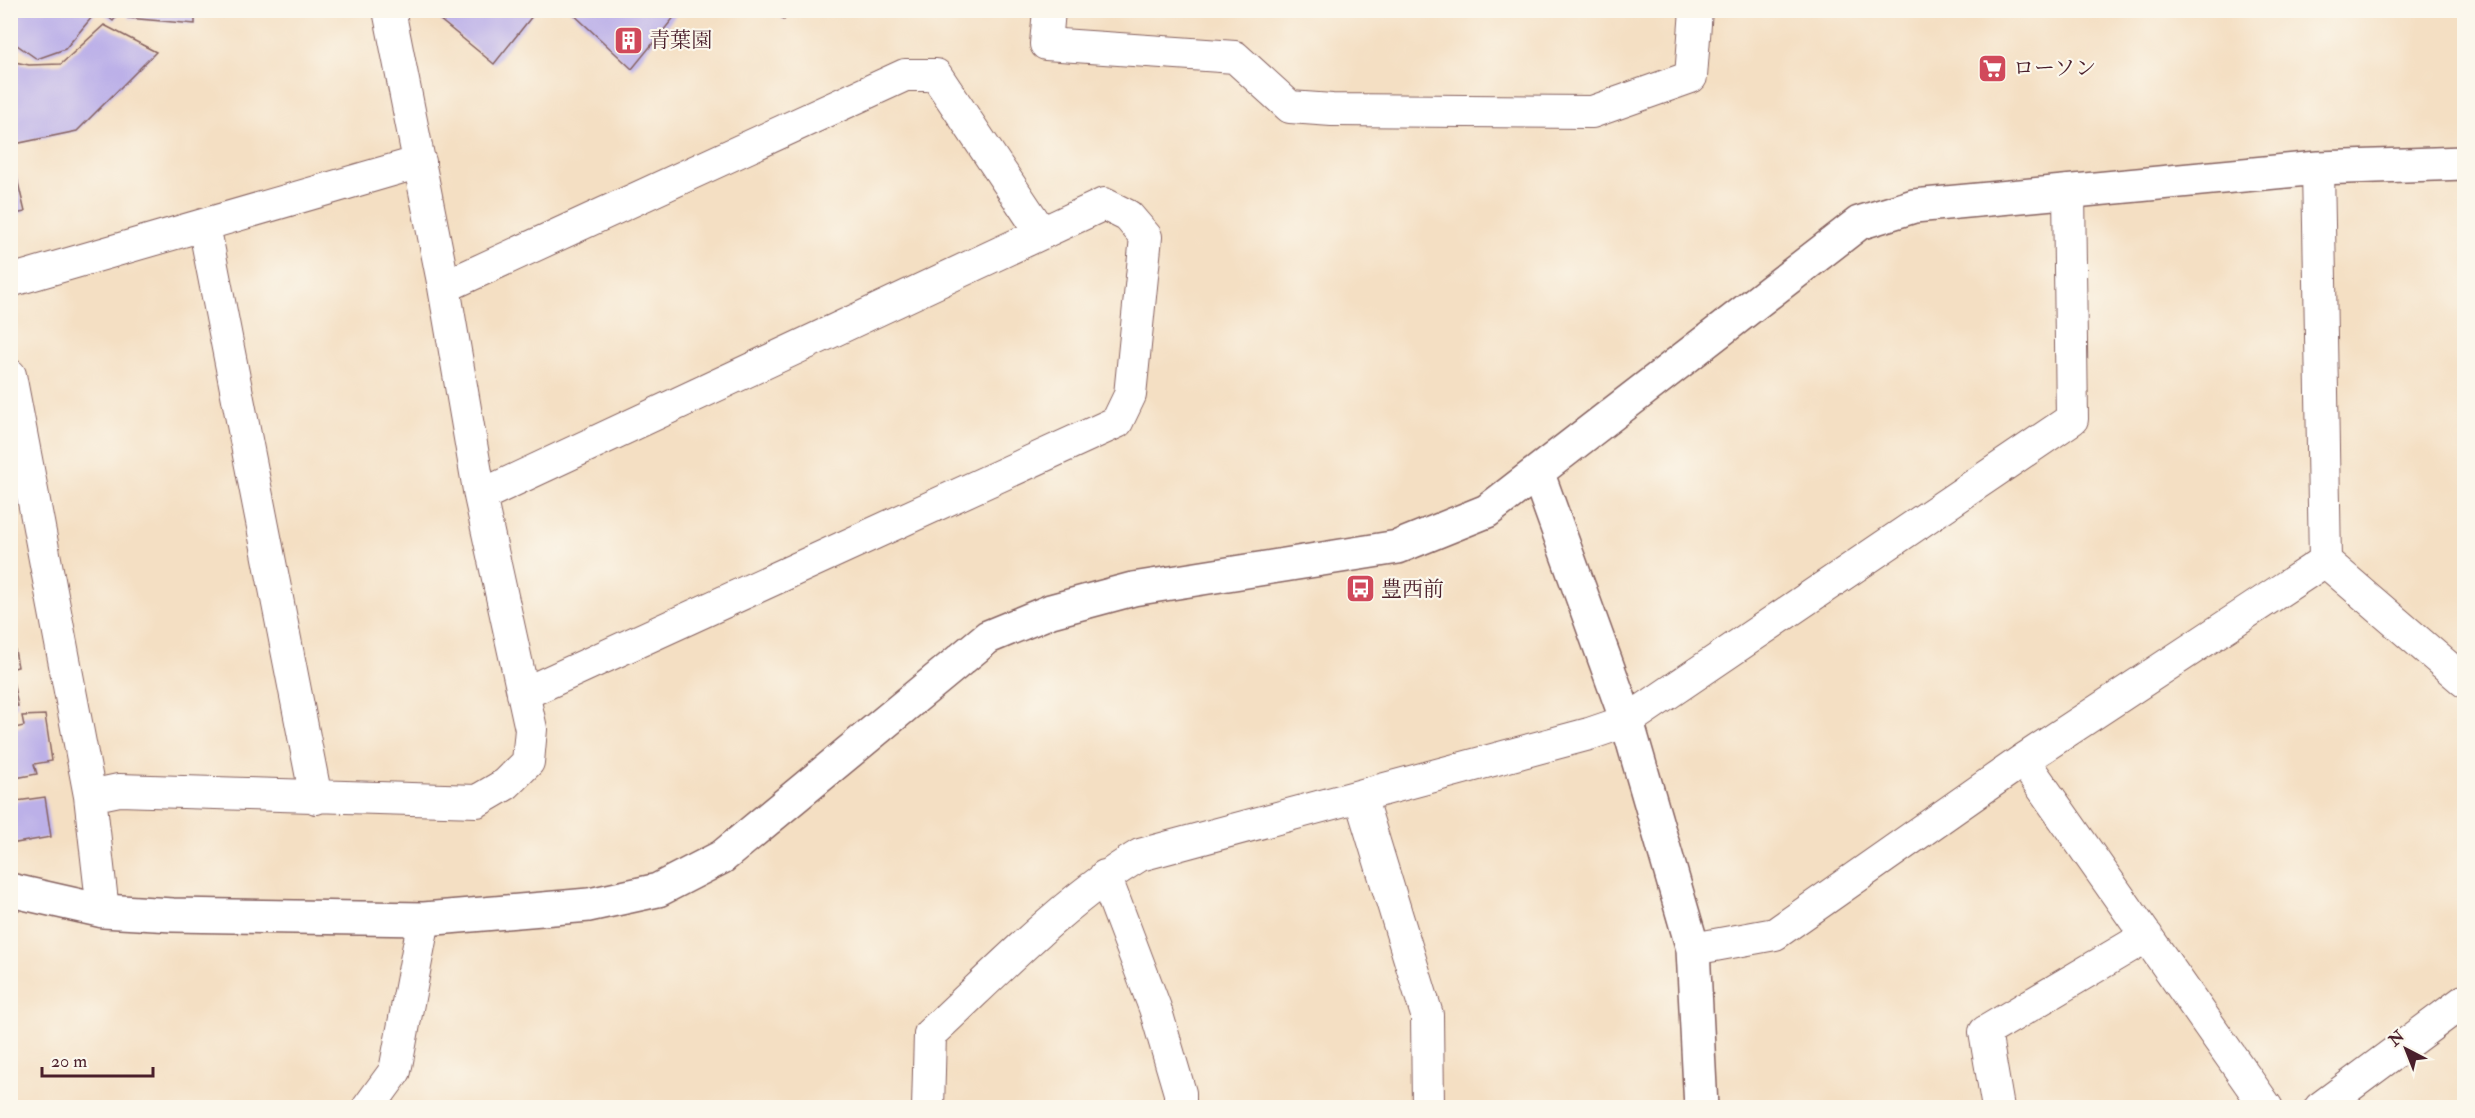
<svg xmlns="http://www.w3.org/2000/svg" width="2475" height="1118" font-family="'IM FELL Double Pica','Noto Serif JP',serif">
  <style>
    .building { fill: #bcb0e8 }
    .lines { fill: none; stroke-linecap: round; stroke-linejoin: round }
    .minor-casing { stroke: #866260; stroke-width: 34 }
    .tertiary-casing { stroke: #866260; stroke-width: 36 }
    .minor { stroke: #fff; stroke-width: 32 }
    .tertiary { stroke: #fff; stroke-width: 33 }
    .labels { text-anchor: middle; stroke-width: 4.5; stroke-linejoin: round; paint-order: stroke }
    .poi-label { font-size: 21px; fill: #4a1f2b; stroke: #fbf7ec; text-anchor: start }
  </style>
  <rect width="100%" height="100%" fill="#fbf7ec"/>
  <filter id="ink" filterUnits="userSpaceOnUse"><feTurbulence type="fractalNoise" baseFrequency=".0167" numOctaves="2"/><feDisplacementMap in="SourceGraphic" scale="12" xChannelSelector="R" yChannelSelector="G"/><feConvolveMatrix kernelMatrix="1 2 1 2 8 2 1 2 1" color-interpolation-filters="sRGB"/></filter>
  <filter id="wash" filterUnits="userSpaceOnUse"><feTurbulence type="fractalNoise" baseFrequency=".008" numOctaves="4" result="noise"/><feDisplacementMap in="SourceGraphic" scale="24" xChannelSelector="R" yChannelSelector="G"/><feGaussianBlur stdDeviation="1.35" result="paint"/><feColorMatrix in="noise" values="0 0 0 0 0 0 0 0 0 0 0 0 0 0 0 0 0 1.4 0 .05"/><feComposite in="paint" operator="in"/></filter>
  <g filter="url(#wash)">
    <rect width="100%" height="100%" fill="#f4dfc3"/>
    <g id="blocks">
      <!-- building -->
      <path class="building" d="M 10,10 L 98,10 L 65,49 L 37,59 L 10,40 Z
        M 100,10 L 122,10 L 113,21 Z
        M 128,10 L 195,10 L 195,24 L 128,18 Z
        M 428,10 L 537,10 L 494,64 Z
        M 569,10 L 680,10 L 632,69 Z
        M 773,10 L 792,10 L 784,20 Z
        M 104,25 L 156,52 L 77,131 L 10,145 L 10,61 L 29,65 L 61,64 Z
        M 15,170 L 25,212 L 10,215 L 10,171 Z
        M 13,639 L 18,667 L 10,669 L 10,640 Z
        M 10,681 L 13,681 L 18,706 L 10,707 Z
        M 45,715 L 52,761 L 34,764 L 37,774 L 10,779 L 10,729 L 24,726 L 22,716 Z
        M 45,797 L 51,837 L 10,844 L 10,802 Z"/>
    </g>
  </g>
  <g filter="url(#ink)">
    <use href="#blocks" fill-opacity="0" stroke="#866260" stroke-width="1.5"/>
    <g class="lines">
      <defs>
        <path id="minor" d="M 1049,10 L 1046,44 L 1235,57 L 1290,107 L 1332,110 L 1592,112 L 1691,77 L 1696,10
          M 2318,168 L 2325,561 L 2464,681
          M 204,225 L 316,798
          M 10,281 L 420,162
          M 444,287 L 905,75 L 936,75 L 1041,232
          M 10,375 L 90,796 L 103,911
          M 480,496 L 1104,204 L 1128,216 L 1146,237 L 1130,395 L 1117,422 L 523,694
          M 2023,760 L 2267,1108
          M 90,796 L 119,790 L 477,801 L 506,784 L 528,762 L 531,729 L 480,496 L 444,287 L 389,10
          M 1360,796 L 1427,1015 L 1428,1108
          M 1105,876 L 1155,1008 L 1180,1093 L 1180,1108
          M 1693,949 L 1775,934 L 2023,760 L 2325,561
          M 368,1108 L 395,1071 L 424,919
          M 928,1108 L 930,1034 C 997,972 1062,902 1140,855 L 1589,734 L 1627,721 L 2072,419 L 2069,191
          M 1998,1108 L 1985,1032 L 2147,936
          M 2320,1108 L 2464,1001"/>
        <path id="tertiary" d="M 1538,474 L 1627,721 L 1693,949 L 1701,1108
          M 10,890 L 103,911 L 173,915 L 424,919 L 589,905 L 658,890 L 722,857 L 988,637 L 1051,611 L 1133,589 L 1398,547 L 1487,511 L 1859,223 L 1914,206 L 2318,168 L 2464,163"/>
      </defs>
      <!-- minor casing -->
      <use href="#minor" class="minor-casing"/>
      <!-- tertiary casing -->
      <use href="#tertiary" class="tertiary-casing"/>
      <!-- minor -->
      <use href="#minor" class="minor"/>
      <!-- tertiary -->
      <use href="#tertiary" class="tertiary"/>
    </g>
  </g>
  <!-- icons -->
  <defs>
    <symbol id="building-square" viewBox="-11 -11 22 22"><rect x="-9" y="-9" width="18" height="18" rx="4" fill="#d1495b" stroke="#fbf7ec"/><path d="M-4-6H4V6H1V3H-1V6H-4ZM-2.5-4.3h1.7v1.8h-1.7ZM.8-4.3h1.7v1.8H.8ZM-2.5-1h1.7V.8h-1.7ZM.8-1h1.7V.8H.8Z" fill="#fff"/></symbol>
    <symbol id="supermarket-square" viewBox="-11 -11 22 22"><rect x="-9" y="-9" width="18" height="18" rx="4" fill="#d1495b" stroke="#fbf7ec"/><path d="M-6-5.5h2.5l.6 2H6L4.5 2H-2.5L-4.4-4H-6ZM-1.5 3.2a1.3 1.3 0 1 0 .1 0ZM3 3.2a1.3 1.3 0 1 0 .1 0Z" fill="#fff"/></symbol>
    <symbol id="bus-square" viewBox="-11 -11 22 22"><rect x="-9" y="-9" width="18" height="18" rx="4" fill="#d1495b" stroke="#fbf7ec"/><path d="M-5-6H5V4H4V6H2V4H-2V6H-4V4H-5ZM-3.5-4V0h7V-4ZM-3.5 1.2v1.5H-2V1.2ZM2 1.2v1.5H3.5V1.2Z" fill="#fff"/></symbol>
  </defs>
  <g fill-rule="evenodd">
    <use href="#building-square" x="612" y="24" width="33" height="33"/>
    <use href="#supermarket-square" x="1976" y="52" width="33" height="33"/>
    <use href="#bus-square" x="1344" y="572" width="33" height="33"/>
  </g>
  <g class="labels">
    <!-- poi labels -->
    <g class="poi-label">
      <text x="649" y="47">青葉園</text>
      <text x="2013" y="75">ローソン</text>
      <text x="1381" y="596">豊西前</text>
    </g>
  </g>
  <!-- margin -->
  <rect width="2475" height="1118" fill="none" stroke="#fbf7ec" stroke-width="36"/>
  <!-- north arrow -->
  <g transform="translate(2406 1049) rotate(318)" stroke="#fbf7ec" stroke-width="4.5" paint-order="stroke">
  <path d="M0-4.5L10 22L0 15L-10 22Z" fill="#4a1f2b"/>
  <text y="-9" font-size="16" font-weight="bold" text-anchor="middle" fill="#4a1f2b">N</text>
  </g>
  <!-- scale -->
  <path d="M42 1067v9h111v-9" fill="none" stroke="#4a1f2b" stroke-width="3"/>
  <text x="51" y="1067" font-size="18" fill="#4a1f2b" stroke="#fbf7ec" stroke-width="4.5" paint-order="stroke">20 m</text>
</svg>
